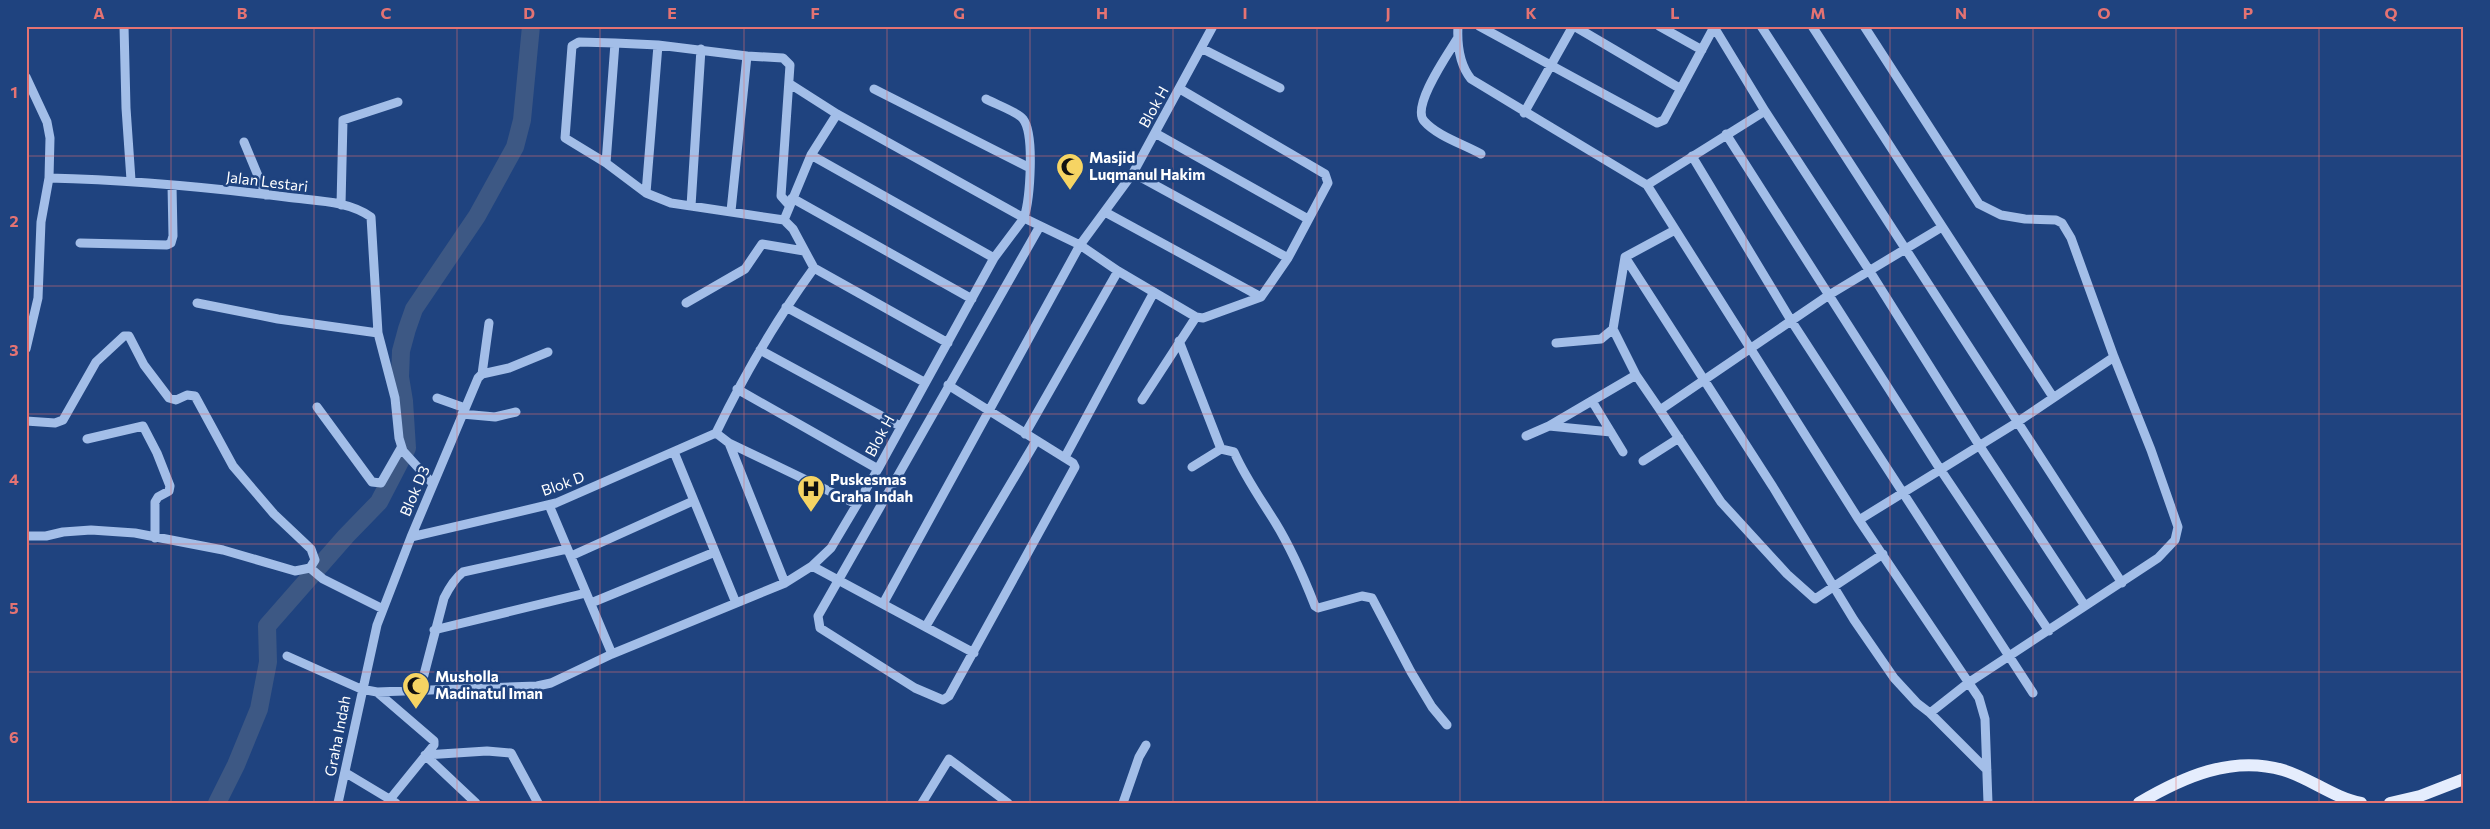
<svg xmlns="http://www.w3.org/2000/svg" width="2490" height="829" font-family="Commissioner,sans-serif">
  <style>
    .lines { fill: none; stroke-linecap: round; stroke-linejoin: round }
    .river { stroke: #3d5884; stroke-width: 18 }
    .minor { stroke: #a3bee8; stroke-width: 9 }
    .major { stroke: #e5edfd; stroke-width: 12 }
    .grid { fill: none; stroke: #e47373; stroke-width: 1; stroke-opacity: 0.55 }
    .labels { text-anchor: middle; stroke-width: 5; stroke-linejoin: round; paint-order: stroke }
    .street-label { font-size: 15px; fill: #fff; stroke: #1f437f }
    .poi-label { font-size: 15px; font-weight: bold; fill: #fff; stroke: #1f437f; text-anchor: start }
    .neatline { fill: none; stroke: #e47373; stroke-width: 2 }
    .grid-label { font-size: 16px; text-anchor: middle; font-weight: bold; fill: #e47373 }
  </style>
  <rect width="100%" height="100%" fill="#1f437f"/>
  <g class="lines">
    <!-- river -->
    <path class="river" d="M 217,803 L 236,765 L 259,709 L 268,662 L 267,626 L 346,536 L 379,502 L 407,448 L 404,401 L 400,377 L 401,351 L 407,329 L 414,309 L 477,216 L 515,147 L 522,120 L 531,26"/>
    <!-- minor -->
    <path class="minor" d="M 124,26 L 126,108 L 131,180
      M 1458,26 C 1457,44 1460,65 1471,79 L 1647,185 L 1859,520 L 1979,698 L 1985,719 L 1988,803
      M 1479,26 L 1657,123 L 1664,120 L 1714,27 L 1717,26
      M 1574,26 L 1681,89
      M 1659,26 L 1702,50
      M 1761,26 L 2122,583
      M 1812,26 L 2053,397
      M 1864,26 L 1979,204 L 2001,215 L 2025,219 L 2056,220 L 2062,223 L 2071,238 L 2114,357 L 2151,450 L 2178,527 L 2175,540 L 2158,558 L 1968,683 L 1930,713
      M 1714,27 L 1765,111 L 1869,270 L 1979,445 L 2085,606
      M 1457,39 C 1448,54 1411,106 1424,121 C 1437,136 1463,144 1481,154
      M 615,43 L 579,42 L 572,46 L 565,138 L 606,163 L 646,193 L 671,203 L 784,220 L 793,229 L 814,268 C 776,320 744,375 716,433
      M 1201,48 L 1280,88
      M 747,56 L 783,58 L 790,65 L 781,196 L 789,205
      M 26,77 L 47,122 L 50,138 L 49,178
      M 790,84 L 837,114 L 1024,218 C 1030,199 1035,134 1023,119 C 1018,112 995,104 986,99
      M 874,89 L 1028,167
      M 1524,113 L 1573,26
      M 1155,133 L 1308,219
      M 1726,134 L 1940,469 L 2049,631
      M 244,142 L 266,195
      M 811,155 L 994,258
      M 1692,156 L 1792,322 L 2033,693
      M 606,163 L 615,43 L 658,45 L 747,56 L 731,211
      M 1133,173 L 1288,258
      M 1647,185 L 1765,111
      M 646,193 L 658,45
      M 792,198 L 972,299
      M 341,205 L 343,120 L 398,102
      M 691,206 L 701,49
      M 1105,212 L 1261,297
      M 784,220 L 811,155 L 837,114
      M 1675,230 L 1625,257 L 1773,487 L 1854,620 L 1894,678 L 1917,703 L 1930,713 L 1987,770
      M 80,243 L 167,245 L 171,243 L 173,236 L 172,185
      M 1625,257 L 1613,329 L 1636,375 L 1660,410 L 1829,295 L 1942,227
      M 814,268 L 948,343
      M 197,303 L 278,319 L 378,333
      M 686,303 L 745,269 L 762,244 L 804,251
      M 786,307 L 924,382
      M 1179,341 L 1221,449 L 1192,467
      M 1556,343 L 1601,339 L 1613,329
      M 26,349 L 38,298 L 41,222 L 49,178 C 129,180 207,187 286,197 C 314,201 348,200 371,217 L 378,333 L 395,398 L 399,438 L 403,451 L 433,484
      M 760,350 L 900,426
      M 482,374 L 489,323
      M 948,385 L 1073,463 L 1075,467 L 949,696 L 943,700 L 915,688 L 820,628 L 818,616 L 1040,226
      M 737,389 L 878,469
      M 437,398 L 465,408
      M 1142,400 L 1196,317
      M 1592,401 L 1623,452
      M 317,407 L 372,482 L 381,483 L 401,448
      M 1660,410 L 1721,502 L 1787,574 L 1815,599 L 1883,554
      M 462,414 L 495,417 L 516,412
      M 26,421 L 55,423 L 63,420 L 96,362 L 124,336 L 129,336 L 144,365 L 169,398 L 176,400 L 187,395 L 195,396 L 233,466 L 274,514 L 311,549 L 315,560 L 310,568 L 323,579 L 383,609
      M 1549,426 L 1611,432
      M 716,433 L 729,443 L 856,504
      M 1025,434 L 1118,271
      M 1526,436 L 1549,426 L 1636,375
      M 87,439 L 143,426 L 157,453 L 170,486 L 169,491 L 158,497 L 155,502 L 155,538
      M 729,443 L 785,583
      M 1221,449 L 1234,452 C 1245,477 1260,498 1275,522 C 1291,548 1304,578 1315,606 L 1318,608 L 1362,596 L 1372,598 L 1411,672 L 1432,707 L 1447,725
      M 674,452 L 736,603
      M 1065,457 L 1154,292
      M 1643,461 L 1679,438
      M 549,505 L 612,654
      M 1859,520 L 2016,423 L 2114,357
      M 26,536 L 46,536 L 63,532 L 91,530 L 135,533 L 223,550 L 295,571 L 310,568
      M 411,537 L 556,503 L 716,433
      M 571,556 L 693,501
      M 812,566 L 974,653
      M 884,602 L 1080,245 L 1118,271 L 1196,317 L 1203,318 L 1261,297 L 1288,258 L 1328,183 L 1325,174 L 1180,89
      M 591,603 L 715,552
      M 926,626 L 1036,441
      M 434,630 L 586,593
      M 287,656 L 361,689 L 377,692 L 537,686 L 551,683 L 612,654 L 785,583 L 812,566 L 831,548 L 878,469 L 994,258 L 1024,218 L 1080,245 L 1133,173 L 1213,26
      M 420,690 L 444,598 C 449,588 454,579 463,572 L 567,549
      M 377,692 L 434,741 L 434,745 L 391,798
      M 425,755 L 487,751 L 511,753 L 538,803
      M 425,755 L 476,803
      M 346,773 L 396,803
      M 338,803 L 377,625 L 411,537 L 478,378 L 482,374 L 509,368 L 548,352
      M 922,803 L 949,759 L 1008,803
      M 1123,803 L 1139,757 L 1146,745"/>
    <!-- major -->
    <path class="major" d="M 2139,803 C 2183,777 2232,755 2283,770 C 2310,778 2334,798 2361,803
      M 2390,803 L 2420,796 L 2464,779"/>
  </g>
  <!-- grid -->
  <path class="grid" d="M 171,26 L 171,803M 314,26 L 314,803M 457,26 L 457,803M 600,26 L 600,803M 744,26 L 744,803M 887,26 L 887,803M 1030,26 L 1030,803M 1173,26 L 1173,803M 1317,26 L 1317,803M 1460,26 L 1460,803M 1603,26 L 1603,803M 1746,26 L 1746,803M 1890,26 L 1890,803M 2033,26 L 2033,803M 2176,26 L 2176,803M 2319,26 L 2319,803M 26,156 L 2464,156M 26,286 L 2464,286M 26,414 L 2464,414M 26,544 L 2464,544M 26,672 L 2464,672"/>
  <!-- icons -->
  <defs>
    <symbol id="mosque-pin" viewBox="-11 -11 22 30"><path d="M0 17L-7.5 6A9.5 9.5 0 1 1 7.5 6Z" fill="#f6d463" stroke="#1f437f"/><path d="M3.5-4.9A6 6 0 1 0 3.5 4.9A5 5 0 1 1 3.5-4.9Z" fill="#111"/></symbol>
    <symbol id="hospital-pin" viewBox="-11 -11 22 30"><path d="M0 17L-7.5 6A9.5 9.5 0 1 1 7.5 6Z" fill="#f6d463" stroke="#1f437f"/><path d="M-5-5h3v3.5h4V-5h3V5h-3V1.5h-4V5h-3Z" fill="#111"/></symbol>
  </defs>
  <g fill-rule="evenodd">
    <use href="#mosque-pin" x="1054" y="151" width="32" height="43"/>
    <use href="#hospital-pin" x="795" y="473" width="32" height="43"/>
    <use href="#mosque-pin" x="400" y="670" width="32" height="43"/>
  </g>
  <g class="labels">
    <!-- street labels -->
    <g class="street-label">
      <text transform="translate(1154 107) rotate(-61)" y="5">Blok H</text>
      <text transform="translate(267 182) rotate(7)" y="5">Jalan Lestari</text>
      <text transform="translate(880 436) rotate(-62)" y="5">Blok H</text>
      <text transform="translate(563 484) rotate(-20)" y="5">Blok D</text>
      <text transform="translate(415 491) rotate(-67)" y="5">Blok D3</text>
      <text transform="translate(338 736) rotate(-79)" y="5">Graha Indah</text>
    </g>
    <!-- poi labels -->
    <g class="poi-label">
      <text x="1089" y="163">Masjid<tspan x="1089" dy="17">Luqmanul Hakim</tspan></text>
      <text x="830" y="485">Puskesmas<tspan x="830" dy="17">Graha Indah</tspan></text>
      <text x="435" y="682">Musholla<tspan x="435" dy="17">Madinatul Iman</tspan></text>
    </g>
  </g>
  <!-- border -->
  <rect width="2490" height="829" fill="none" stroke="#1f437f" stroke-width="55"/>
  <rect x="28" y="28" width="2434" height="774" class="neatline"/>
  <g class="grid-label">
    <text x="99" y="19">A</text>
    <text x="242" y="19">B</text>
    <text x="386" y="19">C</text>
    <text x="529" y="19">D</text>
    <text x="672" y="19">E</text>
    <text x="815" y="19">F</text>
    <text x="959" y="19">G</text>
    <text x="1102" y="19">H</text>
    <text x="1245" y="19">I</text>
    <text x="1388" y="19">J</text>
    <text x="1531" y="19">K</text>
    <text x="1675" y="19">L</text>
    <text x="1818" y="19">M</text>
    <text x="1961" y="19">N</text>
    <text x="2104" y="19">O</text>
    <text x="2248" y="19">P</text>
    <text x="2391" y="19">Q</text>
    <text x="14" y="98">1</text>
    <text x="14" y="227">2</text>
    <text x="14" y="356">3</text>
    <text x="14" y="485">4</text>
    <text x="14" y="614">5</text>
    <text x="14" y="743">6</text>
  </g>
</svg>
